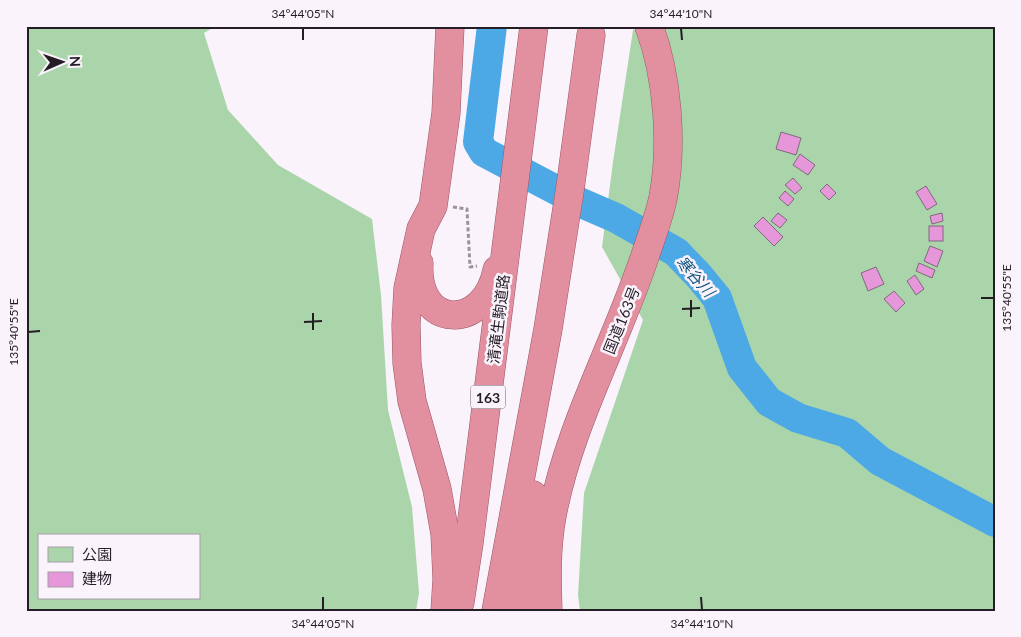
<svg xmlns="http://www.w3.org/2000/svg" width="1021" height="637" font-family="Lato,'Noto Sans JP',sans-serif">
<rect width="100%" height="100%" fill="#fbf3fc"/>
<g fill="#aad5aa" fill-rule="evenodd">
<path d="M 26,26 L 216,26 L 204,33 L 228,110 L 278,165 L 372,219 L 381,295 L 388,410 L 412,507 L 419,593 L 416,611 L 26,611 ZM 39,536 L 199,536 L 199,598 L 39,598 Z"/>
<polygon points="651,26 995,26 995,611 580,611 578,595 584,493 643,320 602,247 613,162 633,30"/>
</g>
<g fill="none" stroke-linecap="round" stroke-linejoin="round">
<polyline stroke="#4ca9e5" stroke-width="30" points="492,26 478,142 484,152 579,202 616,218 676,252 699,276 717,298 742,368 769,402 798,418 847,433 880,461 995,522"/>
</g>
<g fill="#e597d9" stroke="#7f697b">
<polygon points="781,132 801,138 796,155 776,149"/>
<polygon points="800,154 815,165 808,175 793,165"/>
<polygon points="793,178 802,188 795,194 785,185"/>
<polygon points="827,184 836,193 829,200 820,191"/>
<polygon points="926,186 937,204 927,210 916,192"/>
<polygon points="785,191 794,199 788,206 779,198"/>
<polygon points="778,213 787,220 780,228 771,221"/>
<polygon points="942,213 943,221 932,224 930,216"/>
<polygon points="763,217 783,237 774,246 754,226"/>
<rect x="929" y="226" width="14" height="15"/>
<polygon points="930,246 943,251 937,267 924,261"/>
<polygon points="919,263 935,270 932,278 916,271"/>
<polygon points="876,267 884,284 868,291 861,273"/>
<polygon points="915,275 924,289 916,295 907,281"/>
<polygon points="894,291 905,303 896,312 884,299"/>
</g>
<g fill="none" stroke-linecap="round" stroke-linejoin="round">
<defs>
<g id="trunk">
<path d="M 419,263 C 415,330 485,332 497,270"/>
<polyline points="460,602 469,543 534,26"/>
<polyline points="445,611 447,579 445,534 437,489 412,401 407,363 406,325 408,288 421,229 433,206 446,113 450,26"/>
<polyline points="496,611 548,329 570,189 591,35"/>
<polyline points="521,611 533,495"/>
<path d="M 548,611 C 547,579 546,548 552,516 C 569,425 617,341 646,253 C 652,235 659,217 663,198 C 673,145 668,77 649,26"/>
</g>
</defs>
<use href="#trunk" stroke="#9a5665" stroke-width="29"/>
<polyline stroke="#9b939c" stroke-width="3" stroke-dasharray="4 2.5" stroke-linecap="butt" points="453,207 467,209 470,267 477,266"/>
<use href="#trunk" stroke="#e2909f" stroke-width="28"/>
</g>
<path fill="none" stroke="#241d26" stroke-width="2" d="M 303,28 L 303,40M 681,28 L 682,40M 981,298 L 994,298M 691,300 L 691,317M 682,309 L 700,308M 313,313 L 313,330M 304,322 L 322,321M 28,332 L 40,331M 323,597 L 323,610M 701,597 L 702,610"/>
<g text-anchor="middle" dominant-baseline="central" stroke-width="5" stroke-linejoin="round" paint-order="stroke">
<rect fill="#fbf3fc" stroke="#645d66" stroke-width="1" x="470.5" y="385.5" width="35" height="23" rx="4"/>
<g font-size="14" font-weight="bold" fill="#241d26">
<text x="488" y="397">163</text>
</g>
<g font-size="15" fill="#241d26" stroke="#fbf3fc">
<text transform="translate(498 319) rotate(-83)">清滝生駒道路</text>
<text transform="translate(621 320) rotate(-68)">国道163号</text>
</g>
<g font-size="16" font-style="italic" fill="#10577f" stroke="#fbf3fc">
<text transform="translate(696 276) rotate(49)">寒谷川</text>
</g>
</g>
<rect width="1021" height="637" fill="none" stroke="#fbf3fc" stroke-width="55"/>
<rect x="38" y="534" width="162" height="65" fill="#fbf3fc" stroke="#a59da6"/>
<rect x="48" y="547" width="25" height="15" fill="#aad5aa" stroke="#a59da6"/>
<text x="82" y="560" font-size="15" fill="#241d26">公園</text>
<rect x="48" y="572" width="25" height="15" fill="#e597d9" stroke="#a59da6"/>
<text x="82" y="584" font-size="15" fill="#241d26">建物</text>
<g transform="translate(62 62) rotate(88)" stroke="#fbf3fc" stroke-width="4" paint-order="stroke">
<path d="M0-4L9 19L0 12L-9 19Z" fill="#241d26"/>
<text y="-8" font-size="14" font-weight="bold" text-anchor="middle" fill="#241d26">N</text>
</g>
<rect x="28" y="28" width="966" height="582" fill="none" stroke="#241d26" stroke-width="2"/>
<g font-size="12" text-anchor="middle" fill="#241d26">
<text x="303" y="18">34°44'05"N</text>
<text x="681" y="18">34°44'10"N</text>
<text transform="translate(1007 298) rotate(-90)" y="4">135°40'55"E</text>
<text transform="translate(14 332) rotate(-90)" y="4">135°40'55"E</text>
<text x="323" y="628">34°44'05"N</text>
<text x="702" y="628">34°44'10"N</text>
</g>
</svg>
